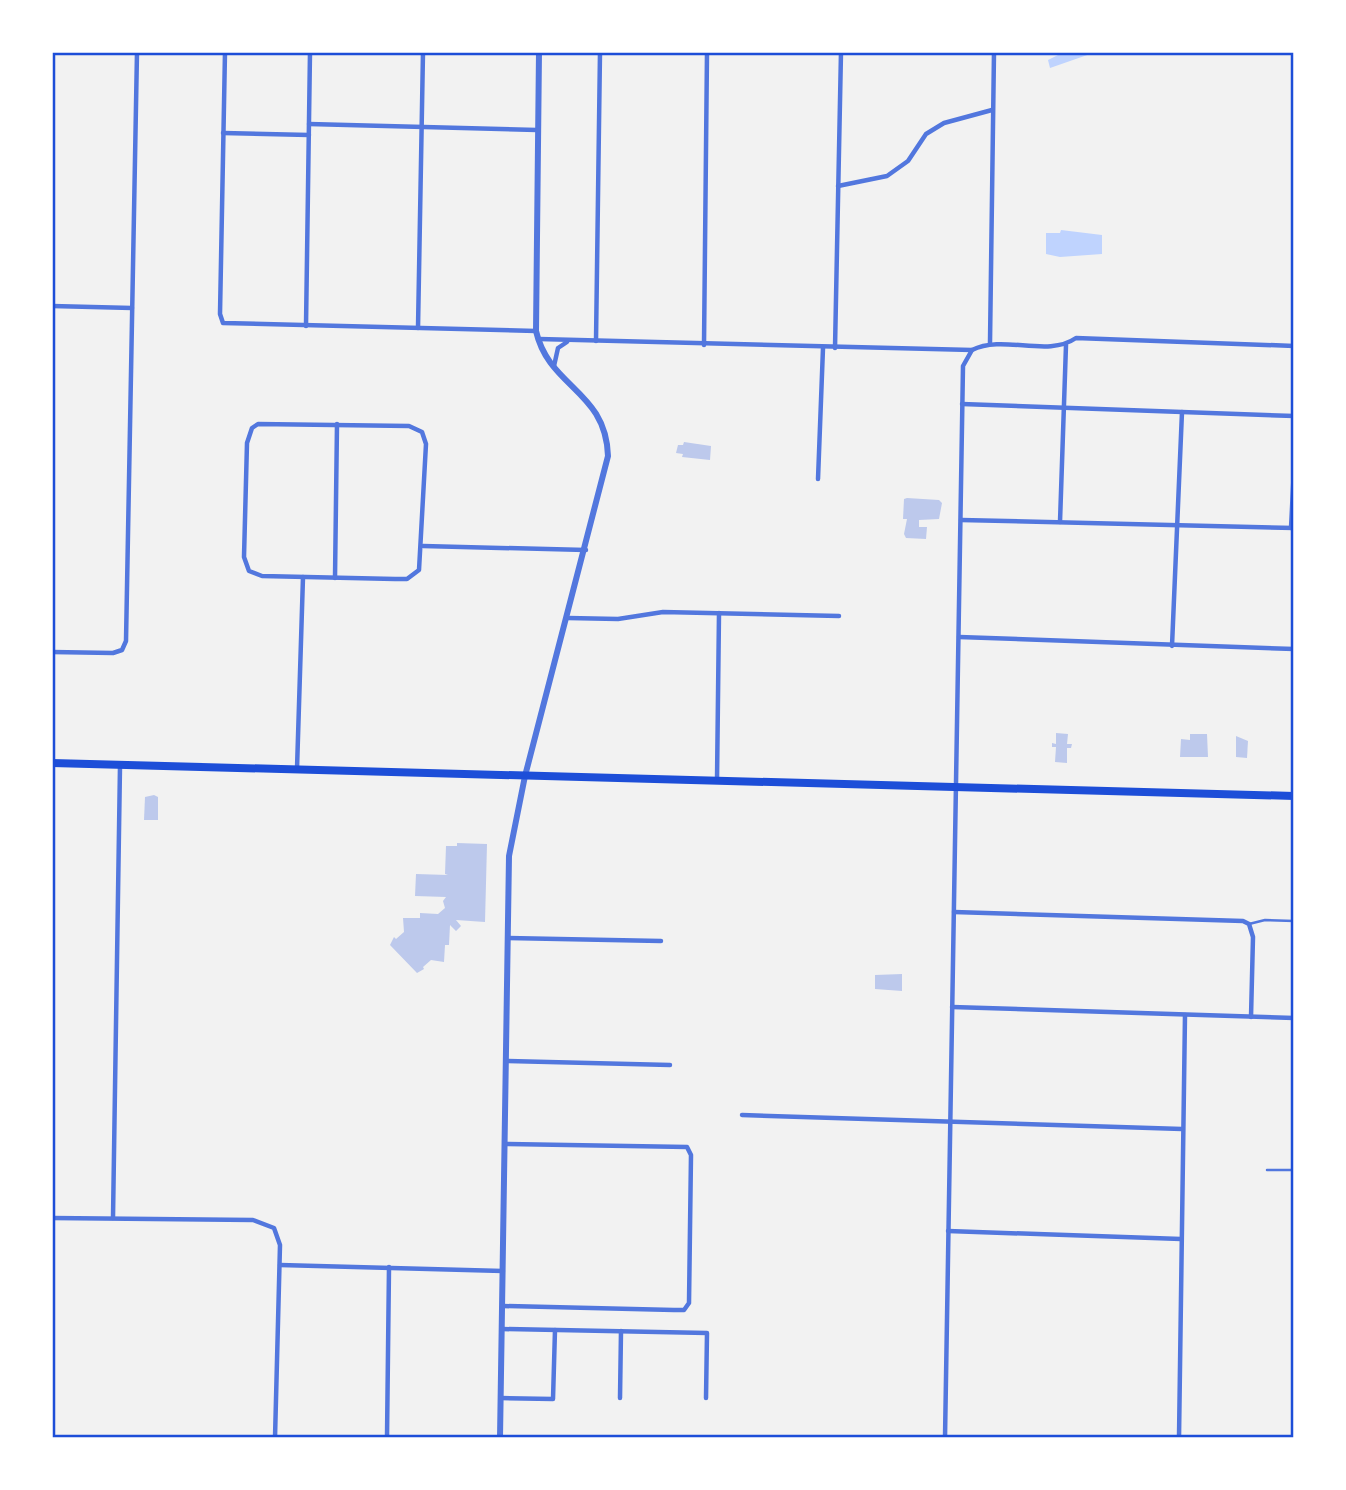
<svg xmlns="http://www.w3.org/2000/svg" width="1346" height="1490" font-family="'Space Grotesk',sans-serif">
<rect width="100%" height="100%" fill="#f2f2f2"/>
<g fill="#bfd3fe">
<polygon points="1062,53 1062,52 1093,53 1050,68 1048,60"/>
<polygon points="1061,230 1102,235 1102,254 1060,257 1046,254 1046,233 1060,233"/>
</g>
<g fill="#bdc9ec">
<polygon points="684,442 711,446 710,460 682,457 683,454 676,453 678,445 683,445"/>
<polygon points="907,498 939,500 942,503 939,519 919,520 919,527 927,527 926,539 906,538 904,534 907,519 903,519 904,499"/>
<polygon points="1056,733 1068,734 1067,744 1072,744 1071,748 1067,748 1067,763 1055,762 1056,747 1052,747 1052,743 1056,744"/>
<polygon points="1190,734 1207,734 1208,757 1180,757 1181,739 1190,740"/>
<polygon points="1236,736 1248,741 1247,758 1236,757"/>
<polygon points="154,795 158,797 158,820 144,820 145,797"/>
<polygon points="457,843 487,844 485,922 456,920 461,926 456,931 450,925 449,945 445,945 444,962 431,960 423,967 424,969 417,973 390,945 394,937 396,939 404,932 403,918 420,918 420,913 438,914 445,908 443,901 446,897 415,896 416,874 448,875 445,874 446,846 457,846"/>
<polygon points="902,974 902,991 875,989 875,975"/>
</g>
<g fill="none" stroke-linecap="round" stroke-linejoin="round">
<g stroke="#5277de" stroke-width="2.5">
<polyline points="1249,924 1265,920 1294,921"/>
<polyline points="1267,1170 1294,1170"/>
</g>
<g stroke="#5277de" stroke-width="4.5">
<polyline points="225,52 220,314 223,323 536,331"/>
<polyline points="309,124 537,130"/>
<polyline points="223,133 309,135"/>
<polyline points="838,186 887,176 908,161 926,134 944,123 992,110"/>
<polyline points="52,306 132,308"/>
<polyline points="306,326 310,52"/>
<polyline points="418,328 423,52"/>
<path d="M 539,339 L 972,350 C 1004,334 1047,358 1076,338 L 1294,346"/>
<polyline points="596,341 600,52"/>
<polyline points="990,343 994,52"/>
<polyline points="704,345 707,52"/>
<polyline points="835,348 841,52"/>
<polyline points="554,366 558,348 567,342"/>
<polyline points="962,404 1294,416"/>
<polygon points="258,424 409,426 422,432 426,444 419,570 407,579 395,579 262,576 249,571 244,557 247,443 252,428"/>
<polyline points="818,479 823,348"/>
<polyline points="961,520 1294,528"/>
<polyline points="1060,522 1066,345"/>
<polyline points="1291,528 1294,468"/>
<polyline points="423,546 586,550"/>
<polyline points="335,578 337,424"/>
<polyline points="568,618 618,619 663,612 839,616"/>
<polyline points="959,637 1294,649"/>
<polyline points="1172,646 1182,412"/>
<polyline points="52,652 113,653 122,650 126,641 137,52"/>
<polyline points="297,769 303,577"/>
<polyline points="717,781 719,613"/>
<polyline points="954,912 1243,921 1249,924 1253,937 1251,1017"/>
<polyline points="508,938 661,941"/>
<polyline points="952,1007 1294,1018"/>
<polyline points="506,1061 670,1065"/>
<polyline points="742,1115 1182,1129"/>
<polyline points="52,1218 253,1220 274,1228 280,1245 275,1438"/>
<polyline points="113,1218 120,766"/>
<polyline points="948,1231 1181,1239"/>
<polyline points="280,1265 503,1271"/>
<polyline points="503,1306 674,1310 684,1310 689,1303 691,1155 687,1147 505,1144"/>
<polyline points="502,1329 707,1333 706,1398"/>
<polyline points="501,1398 553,1399 555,1330"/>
<polyline points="620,1398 621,1331"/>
<polyline points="387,1438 389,1267"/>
<polyline points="945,1438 963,366 972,350"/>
<polyline points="1179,1438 1185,1015"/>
</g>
<path stroke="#5277de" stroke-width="6" d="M 500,1438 L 509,856 L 525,776 L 608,456 C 606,390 549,388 536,331 L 539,52"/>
<polyline stroke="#1d4ed8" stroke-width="8" points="52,763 1294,796"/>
</g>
<rect width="1346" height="1490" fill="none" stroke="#ffffff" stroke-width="108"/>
<rect x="54" y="54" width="1238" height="1382" fill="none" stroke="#1d4ed8" stroke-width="2.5"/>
</svg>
